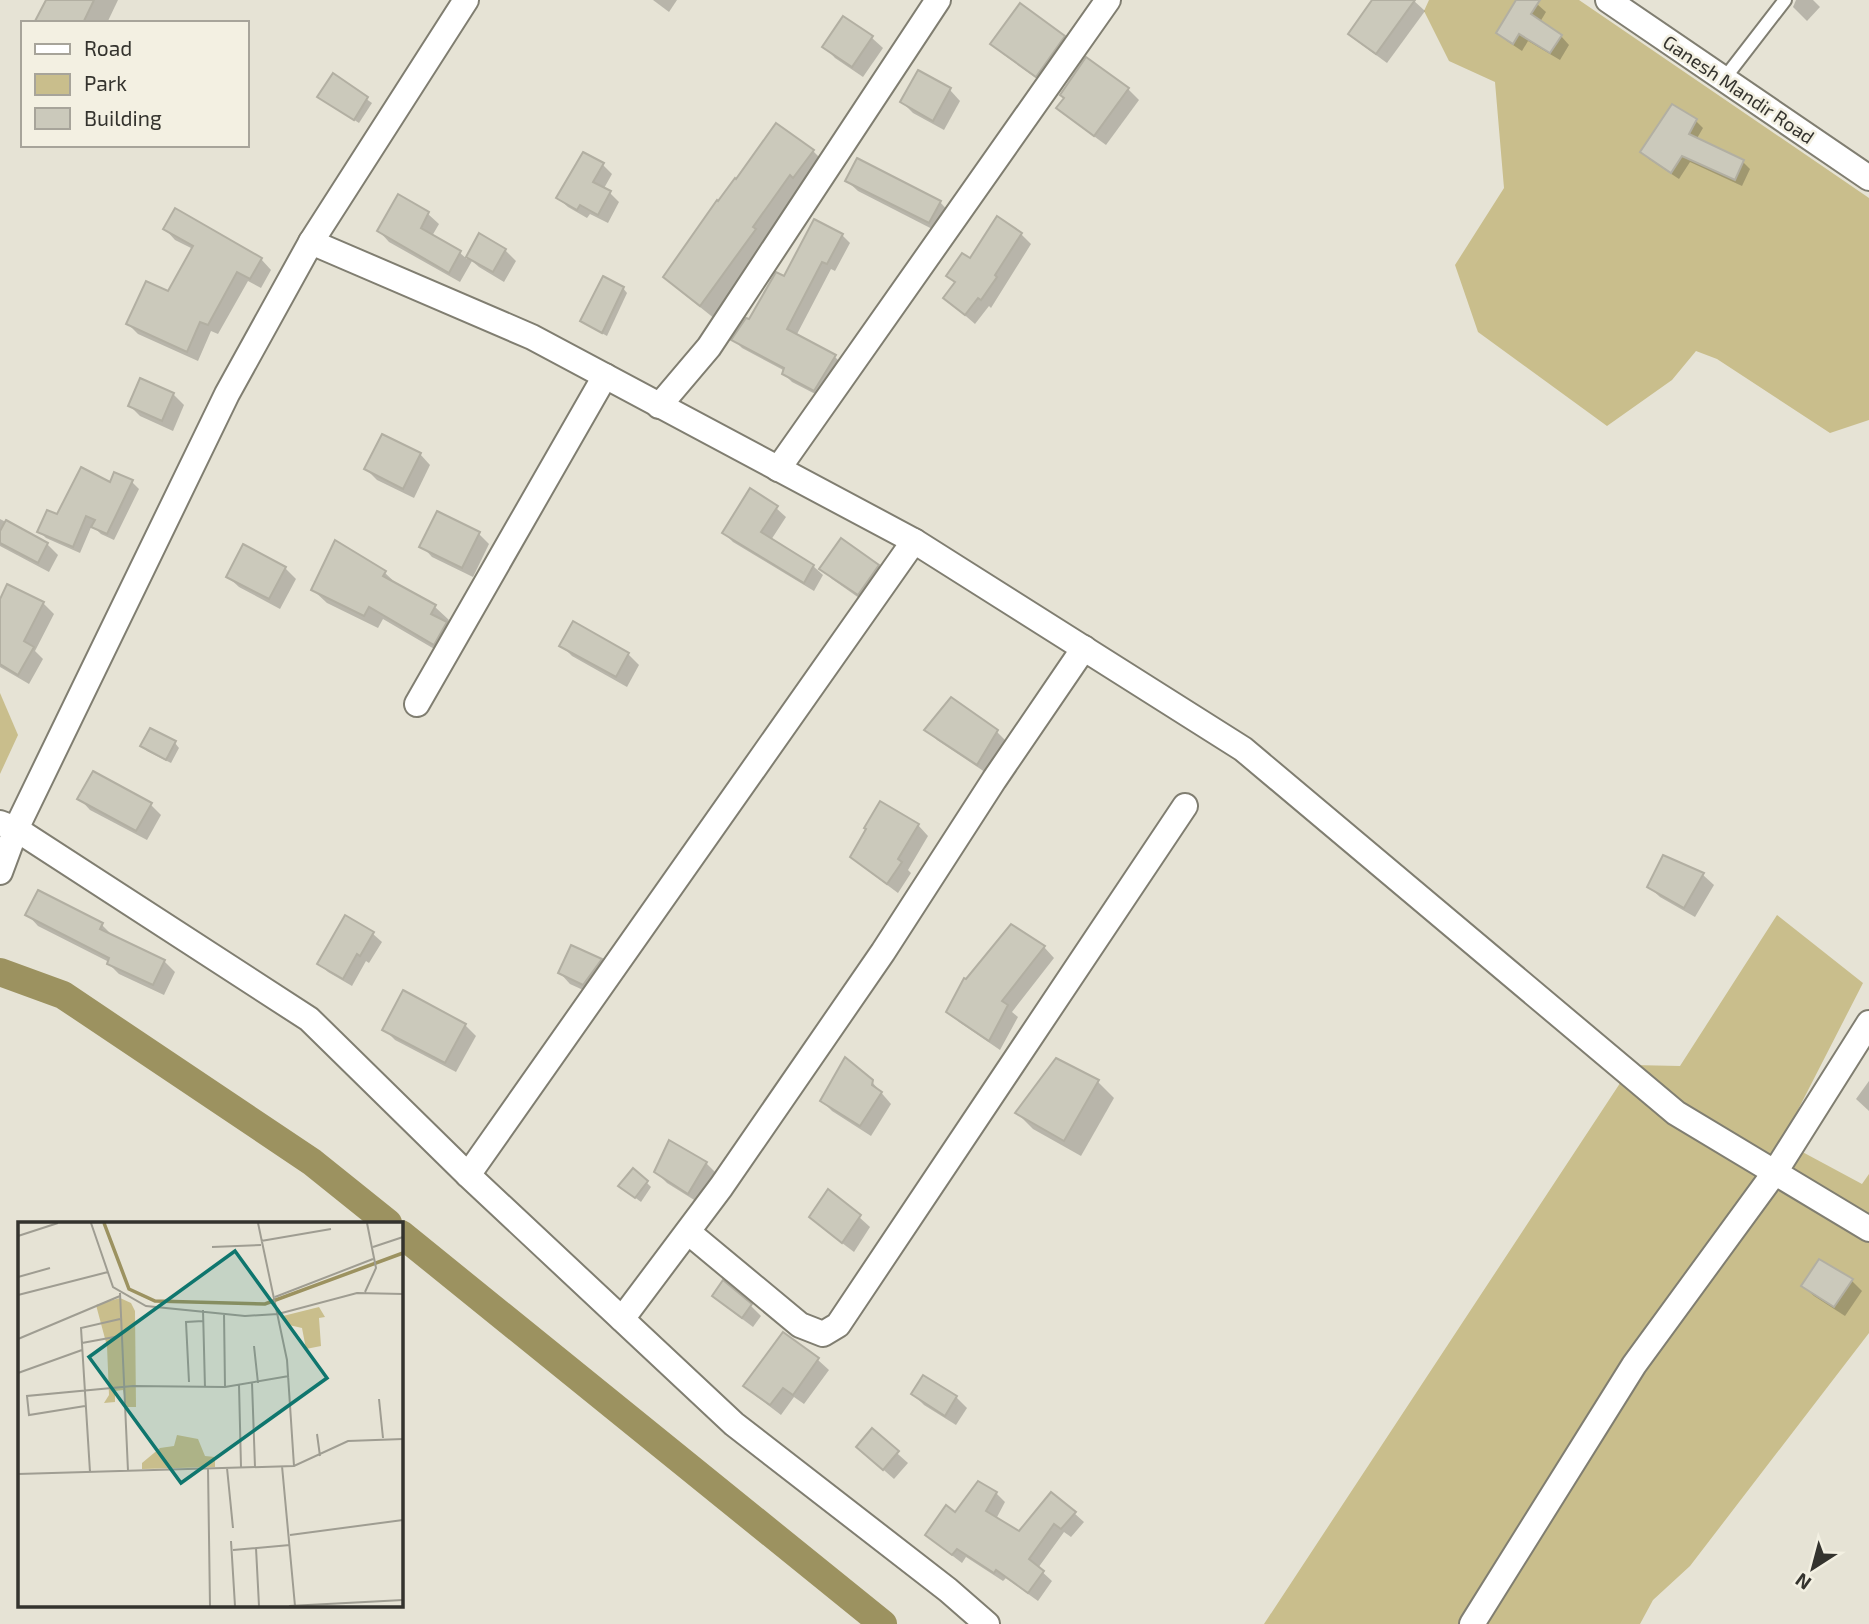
<svg xmlns="http://www.w3.org/2000/svg" width="1869" height="1624" font-family="'Exo 2',sans-serif">
<rect width="100%" height="100%" fill="#e6e3d5"/>
<g fill="#c9be8c">
<polygon points="1429,0 1579,0 1869,198 1869,420 1830,433 1717,359 1696,351 1672,380 1607,426 1478,332 1455,265 1504,188 1495,82 1449,61 1424,11"/>
<polygon points="0,693 18,735 0,774"/>
<polygon points="1777,915 1863,983 1782,1141 1862,1184 1869,1174 1869,1333 1690,1566 1653,1600 1640,1624 1264,1624 1632,1065 1680,1066"/>
</g>
<g fill="#0003">
<polygon points="48,0 118,0 107,23 36,23"/>
<polygon points="653,0 677,0 669,12"/>
<polygon points="1374,0 1413,0 1425,11 1387,63 1361,44 1350,34"/>
<polygon points="1518,0 1531,0 1537,4 1546,12 1540,22 1561,36 1569,45 1560,60 1528,41 1522,51 1507,41 1498,33"/>
<polygon points="1796,0 1813,0 1820,7 1807,21 1793,7"/>
<polygon points="844,19 872,38 883,48 863,77 835,58 825,47"/>
<polygon points="1063,37 1074,48 1047,86 1003,54 992,44"/>
<polygon points="1087,59 1128,89 1139,100 1106,145 1069,118 1058,108"/>
<polygon points="333,76 372,103 359,123 319,97"/>
<polygon points="950,90 960,101 944,130 913,113 902,102"/>
<polygon points="1672,106 1696,121 1703,128 1696,140 1743,162 1750,169 1742,186 1690,162 1679,179 1649,159 1642,152"/>
<polygon points="813,151 827,165 715,319 680,291 666,277"/>
<polygon points="603,165 612,174 603,190 610,193 619,202 608,223 590,214 587,218 568,207 558,198"/>
<polygon points="847,181 940,202 950,213 940,233 858,191"/>
<polygon points="399,196 428,214 439,224 432,236 460,253 467,259 480,236 505,250 516,261 504,282 479,267 472,261 460,282 389,242 379,231"/>
<polygon points="165,229 261,259 271,270 261,288 248,281 218,334 211,331 198,361 138,334 128,324 168,293 193,249 175,240"/>
<polygon points="1021,234 1031,244 991,308 989,306 975,324 945,298"/>
<polygon points="842,235 850,243 835,271 831,269 796,336 835,357 843,365 823,398 792,382 784,374 785,371 742,348 734,340 750,322"/>
<polygon points="623,288 627,293 607,336 587,325 582,321"/>
<polygon points="173,394 184,405 173,431 140,416 130,406"/>
<polygon points="420,454 430,465 414,498 377,480 366,469"/>
<polygon points="115,474 132,482 139,489 114,540 101,534 92,525 80,553 46,538 39,531 57,516 111,485"/>
<polygon points="776,508 786,517 771,540 813,566 823,575 814,591 733,542 724,533"/>
<polygon points="0,519 47,544 58,555 49,572 0,546"/>
<polygon points="479,534 489,544 473,577 432,557 422,546"/>
<polygon points="878,566 889,577 869,605 832,579 822,569"/>
<polygon points="285,568 296,579 280,609 239,587 228,577"/>
<polygon points="385,573 400,587 435,607 449,620 447,624 460,637 448,657 383,619 378,628 327,603 313,590"/>
<polygon points="0,603 43,603 54,614 35,651 43,659 29,684 0,667"/>
<polygon points="561,645 628,654 639,665 627,687 572,656"/>
<polygon points="927,729 996,731 1007,742 988,774 937,740"/>
<polygon points="175,743 179,748 171,763 147,751 142,746"/>
<polygon points="80,799 150,804 161,815 147,840 90,810"/>
<polygon points="918,825 928,836 908,870 911,873 898,893 863,867 853,857"/>
<polygon points="1664,858 1703,875 1714,885 1695,917 1660,897 1649,887"/>
<polygon points="28,915 102,925 112,935 164,961 175,972 164,995 119,974 109,964 109,962 38,926"/>
<polygon points="345,918 373,934 382,942 369,963 366,961 352,986 328,972 319,964"/>
<polygon points="1044,947 1054,958 1012,1012 1018,1017 1000,1050 959,1022 948,1011"/>
<polygon points="601,960 611,971 594,995 570,984 560,973"/>
<polygon points="465,1025 476,1036 456,1072 395,1040 384,1029"/>
<polygon points="1869,1081 1869,1111 1856,1099"/>
<polygon points="872,1082 891,1104 871,1136 832,1111 822,1101"/>
<polygon points="1098,1082 1114,1098 1081,1156 1033,1129 1017,1113"/>
<polygon points="670,1143 706,1163 717,1174 699,1203 667,1183 656,1172"/>
<polygon points="634,1170 651,1187 641,1202 625,1190"/>
<polygon points="811,1216 859,1217 870,1227 854,1252 821,1227"/>
<polygon points="1852,1281 1862,1291 1845,1316 1814,1296 1803,1286"/>
<polygon points="714,1296 751,1306 761,1316 753,1327 725,1306"/>
<polygon points="783,1334 818,1360 829,1370 804,1404 794,1397 781,1415 756,1396 746,1386"/>
<polygon points="913,1394 956,1397 967,1408 956,1425 924,1405"/>
<polygon points="872,1431 908,1463 894,1479 869,1457"/>
<polygon points="996,1493 1005,1502 996,1519 1019,1533 1074,1513 1084,1522 1071,1537 1064,1532 1038,1568 1052,1581 1038,1601 1006,1578 1003,1581 966,1557 962,1563 937,1544 956,1514"/>
</g>
<g fill="none" stroke-linecap="round" stroke-linejoin="round">
<g stroke="#9c9260" stroke-width="28">
<polyline points="0,972 63,995 312,1162 388,1223"/>
<polyline points="401,1234 883,1624"/>
</g>
</g>
<g fill="#cbc9bb" stroke="#b2afa2" stroke-width="2">
<polygon points="46,0 94,0 83,23 34,23"/>
<polygon points="1372,0 1415,0 1376,54 1348,34"/>
<polygon points="1516,0 1540,0 1531,14 1562,35 1550,53 1519,34 1513,44 1496,33"/>
<polygon points="1020,3 1065,36 1036,77 990,44"/>
<polygon points="843,16 873,36 852,67 822,47"/>
<polygon points="1086,57 1129,88 1094,136 1056,108 1064,98 1060,95"/>
<polygon points="918,70 951,88 933,121 900,102"/>
<polygon points="333,73 368,97 354,120 317,97"/>
<polygon points="1672,104 1697,119 1689,134 1744,160 1735,180 1682,156 1671,173 1640,152"/>
<polygon points="776,123 814,150 793,178 790,175 753,227 756,229 700,306 663,277 717,200 718,201 735,178 736,179"/>
<polygon points="583,152 604,163 593,182 611,191 598,215 580,205 577,210 556,198"/>
<polygon points="857,158 941,201 929,223 845,181"/>
<polygon points="398,194 429,212 421,228 461,251 449,273 377,231"/>
<polygon points="175,208 262,258 250,279 237,272 208,325 200,322 187,352 126,324 146,281 168,291 193,246 163,229"/>
<polygon points="997,216 1022,233 995,275 997,277 981,300 978,298 965,315 943,298 955,282 946,276 962,253 970,258"/>
<polygon points="814,219 843,234 827,264 822,262 787,329 836,355 814,391 782,374 784,368 731,340 746,318 749,319 776,272 784,276"/>
<polygon points="479,233 506,249 493,272 466,257"/>
<polygon points="603,276 624,287 602,333 580,321"/>
<polygon points="140,378 174,393 162,421 128,406"/>
<polygon points="382,434 421,453 403,489 364,469"/>
<polygon points="81,467 110,482 114,472 133,480 107,534 91,527 95,520 86,516 73,547 37,532 47,510 57,514"/>
<polygon points="750,488 778,506 761,532 814,565 804,583 722,533"/>
<polygon points="437,511 480,532 462,568 419,547"/>
<polygon points="6,520 48,543 38,563 0,543 0,531"/>
<polygon points="841,538 879,565 858,595 819,569"/>
<polygon points="335,540 386,571 383,576 436,605 431,614 447,622 434,645 369,607 364,616 311,590"/>
<polygon points="243,544 286,567 269,599 226,577"/>
<polygon points="7,584 44,602 24,641 34,647 18,675 0,664 0,599"/>
<polygon points="573,621 629,653 616,677 559,646"/>
<polygon points="951,697 998,730 977,765 924,730"/>
<polygon points="150,728 176,741 166,760 140,746"/>
<polygon points="93,771 152,803 136,831 77,799"/>
<polygon points="880,801 919,824 898,859 902,862 887,884 850,857 866,829 864,828"/>
<polygon points="1663,855 1704,873 1684,908 1647,887"/>
<polygon points="38,890 103,923 100,929 165,960 153,985 107,964 109,958 25,915"/>
<polygon points="345,915 374,932 360,956 357,954 343,979 317,964"/>
<polygon points="1011,924 1045,946 1002,1001 1008,1005 989,1041 946,1012 964,978 966,979"/>
<polygon points="571,945 602,959 583,985 558,973"/>
<polygon points="403,990 466,1024 445,1063 382,1030"/>
<polygon points="845,1057 873,1080 872,1085 882,1092 860,1126 820,1101"/>
<polygon points="1056,1058 1099,1080 1064,1141 1015,1113"/>
<polygon points="669,1140 707,1162 688,1194 654,1172"/>
<polygon points="633,1168 648,1181 635,1198 618,1186"/>
<polygon points="828,1189 861,1215 842,1243 809,1217"/>
<polygon points="1819,1259 1853,1279 1834,1307 1801,1286"/>
<polygon points="723,1280 752,1304 742,1318 712,1296"/>
<polygon points="783,1332 819,1358 793,1395 783,1388 770,1405 743,1386"/>
<polygon points="923,1375 957,1396 945,1416 911,1394"/>
<polygon points="872,1428 899,1451 883,1470 856,1447"/>
<polygon points="978,1481 997,1492 986,1511 1019,1531 1051,1492 1076,1512 1061,1529 1054,1524 1029,1559 1044,1571 1028,1593 996,1570 994,1573 957,1549 952,1555 925,1535 946,1505 955,1512"/>
</g>
<g fill="none" stroke-linecap="round" stroke-linejoin="round">
<defs>
<polyline id="lane" points="1724,79 1785,0"/>
<g id="street">
<polyline points="1608,0 1869,178"/>
<polyline points="311,242 532,337 914,541 1243,749 1676,1113 1869,1229"/>
<polyline points="659,406 709,347 938,0"/>
<polyline points="778,469 1108,0"/>
<polyline points="417,704 605,376"/>
<polyline points="0,823 16,829 309,1019 468,1175 734,1424 948,1590 987,1624"/>
<polyline points="0,872 16,829 227,394 311,242 466,0"/>
<polyline points="468,1175 914,541"/>
<polyline points="688,1232 800,1325 823,1334 838,1325 1185,806"/>
<polyline points="622,1319 721,1187 883,952 994,780 1084,648"/>
<polyline points="1472,1624 1634,1365 1775,1172 1869,1023"/>
</g>
</defs>
<use href="#lane" stroke="#807e71" stroke-width="16"/>
<use href="#street" stroke="#807e71" stroke-width="28"/>
<use href="#lane" stroke="#fff" stroke-width="12"/>
<use href="#street" stroke="#fff" stroke-width="24"/>
</g>
<g text-anchor="middle" dominant-baseline="central" stroke-width="5" stroke-linejoin="round" paint-order="stroke">
<g font-size="19" fill="#34332e" stroke="#f3f0e2">
<text transform="translate(1739 89) rotate(34)">Ganesh Mandir Road</text>
</g>
</g>
<g transform="translate(18 1222)">
<rect width="385" height="385" fill="#e6e3d5"/>
<path d="M 102,76 L 113,81 L 117,89 L 118,185 L 108,185 L 105,168 L 97,169 L 97,180 L 86,181 L 91,173 L 89,124 L 78,83 ZM 301,85 L 307,95 L 301,96 L 303,124 L 288,127 L 284,106 L 271,103 L 265,94 ZM 159,213 L 180,217 L 187,234 L 197,235 L 197,245 L 124,247 L 124,241 L 142,226 L 156,224 Z" fill="#c9be8c"/>
<path fill="none" stroke="#9c9260" stroke-width="3.5" d="M 86,1 L 111,67 L 137,79 L 247,82 L 385,31"/>
<path fill="none" stroke="#9f9d92" stroke-width="2" d="M 73,1 L 95,65 L 128,84 L 227,94 L 260,92 L 339,71 L 385,72M 240,1 L 269,138 L 276,244M 0,14 L 40,1M 243,19 L 313,7M 194,25 L 243,23M 355,25 L 385,15M 0,55 L 32,46M 347,70 L 358,46 L 349,1M 102,71 L 110,249M 0,73 L 90,50M 257,75 L 355,37M 185,88 L 187,166M 206,91 L 207,165M 0,117 L 102,74M 64,121 L 102,114M 236,124 L 240,161M 0,151 L 64,128M 171,160 L 168,100 L 185,99M 234,161 L 237,245M 221,163 L 223,245M 361,177 L 365,216M 67,184 L 11,193 L 9,174 L 115,164 L 207,165 L 271,154M 299,212 L 302,234M 264,244 L 277,384M 190,246 L 192,384M 209,246 L 215,306M 72,250 L 63,106 L 102,97M 0,252 L 276,244 L 330,219 L 385,217M 272,313 L 385,298M 213,319 L 217,384M 238,326 L 241,384M 215,328 L 272,323M 271,384 L 385,378"/>
<path fill="#0f766e" fill-opacity="0.15" stroke="#0f766e" stroke-width="3.5" d="M 217,29 L 309,156 L 163,261 L 71,135 Z"/>
<rect width="385" height="385" fill="none" stroke="#34332e" stroke-width="3.5"/>
</g>
<rect x="21" y="21" width="228" height="126" fill="#f3f0e2" stroke="#a7a49a" stroke-width="2"/>
<rect x="35" y="44" width="35" height="10" fill="#ffffff" stroke="#a7a49a" stroke-width="2"/>
<text x="84" y="56" font-size="21" fill="#34332e">Road</text>
<rect x="35" y="74" width="35" height="21" fill="#c9be8c" stroke="#a7a49a" stroke-width="2"/>
<text x="84" y="91" font-size="21" fill="#34332e">Park</text>
<rect x="35" y="108" width="35" height="21" fill="#cbc9bb" stroke="#a7a49a" stroke-width="2"/>
<text x="84" y="126" font-size="21" fill="#34332e">Building</text>
<g transform="translate(1813 1568) rotate(216)" stroke="#f3f0e2" stroke-width="5" paint-order="stroke">
<path d="M0-5L12 26L0 18L-12 26Z" fill="#34332e"/>
<text y="-10" font-size="19" font-weight="bold" text-anchor="middle" fill="#34332e">N</text>
</g>
</svg>
